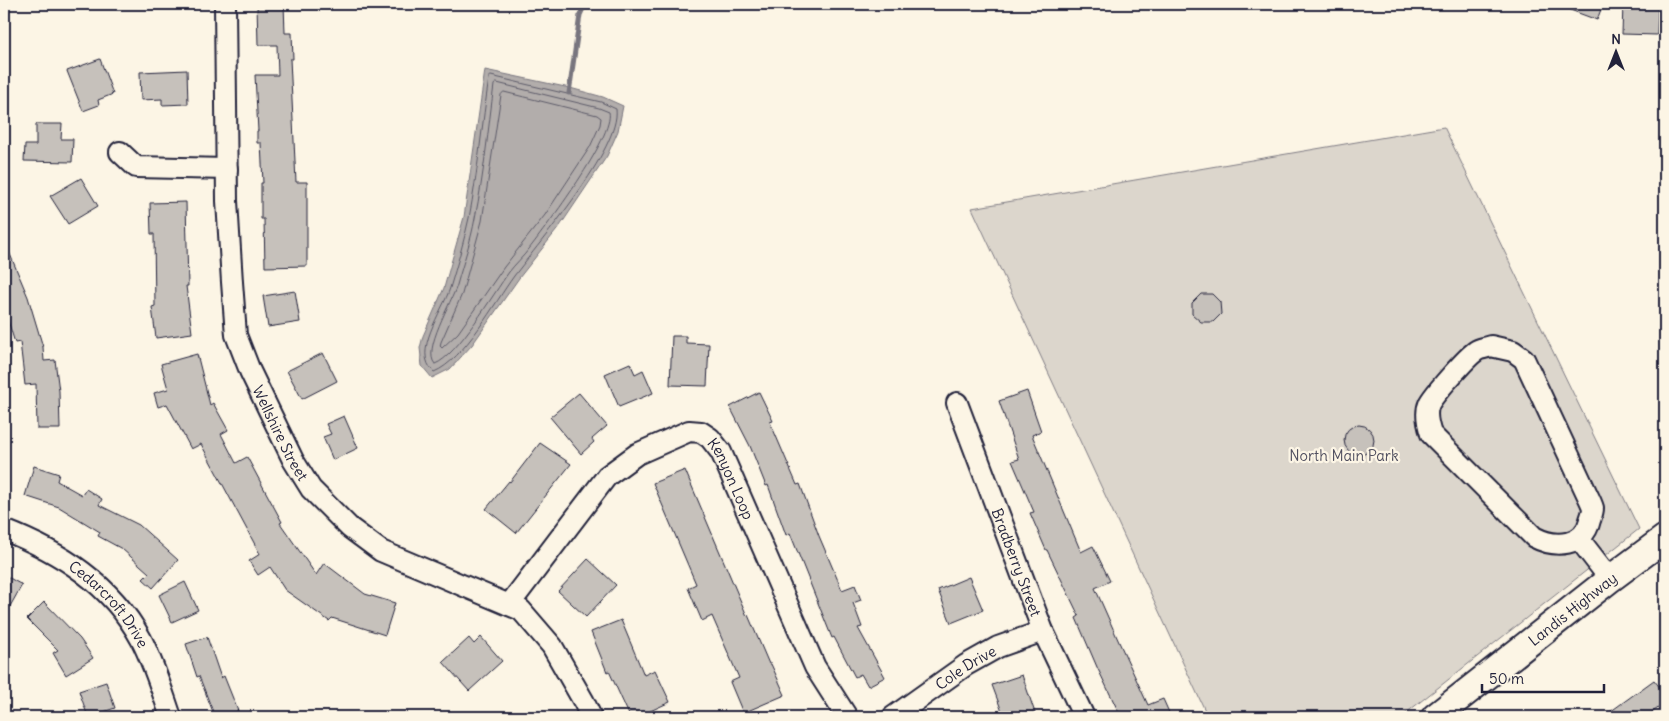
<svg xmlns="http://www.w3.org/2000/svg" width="1669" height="721" font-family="Delius,sans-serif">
<rect width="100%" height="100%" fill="#fcf5e5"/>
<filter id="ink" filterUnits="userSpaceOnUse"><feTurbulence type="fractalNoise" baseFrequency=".02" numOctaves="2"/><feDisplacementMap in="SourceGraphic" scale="10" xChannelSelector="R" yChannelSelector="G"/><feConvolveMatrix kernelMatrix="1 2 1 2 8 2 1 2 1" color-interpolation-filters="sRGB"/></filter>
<g filter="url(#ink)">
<polygon fill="#dcd6cc" stroke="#7f7c84" points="1444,127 1639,529 1401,717 1208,717 972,208"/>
<polygon fill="#b2adab" stroke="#78757e" points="485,70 570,88 603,97 623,106 618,131 607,156 560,226 519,278 472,345 450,369 432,378 422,366 420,348 423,336 444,288 464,217"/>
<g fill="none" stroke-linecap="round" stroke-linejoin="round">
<g stroke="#5c5a68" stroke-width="1">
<path d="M 491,76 L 601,102 L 616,109 C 621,148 539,243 514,276 C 495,302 464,360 434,372 C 411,352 443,311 450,288 C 457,265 464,241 469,218 C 478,172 482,124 489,78 Z"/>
<path d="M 497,83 L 599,108 L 609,112 C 615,136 546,227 529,249 C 523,257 515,264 509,272 C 494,293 457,356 435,364 C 422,350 452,302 457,285 C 463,263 471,241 475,218 C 484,175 488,130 494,85 Z"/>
<polygon points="504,92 597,115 601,118 600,125 590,147 545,215 504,267 458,333 442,348 440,346 441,342 462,294 482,221 501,95"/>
</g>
<polyline stroke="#78757e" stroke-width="5" points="569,93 580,15 585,4"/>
</g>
<g fill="#c6c1bb" stroke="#22223b">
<polygon points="257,4 284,4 285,33 292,33 293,59 290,59 296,182 307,182 307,266 265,267 264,219 261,219 261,183 263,183 261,143 257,143 257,131 258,131 255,75 278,75 277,45 258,45"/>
<polygon points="1558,4 1603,4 1597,20 1557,5"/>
<polygon points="1623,4 1658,6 1657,35 1622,34"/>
<polygon points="100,59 113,94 98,100 99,105 83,111 67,71"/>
<polygon points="187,70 188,104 162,105 162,99 141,100 140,72"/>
<polygon points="36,124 62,124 61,139 73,139 72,162 24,161 25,145 36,145"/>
<polygon points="81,178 98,206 68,224 50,196"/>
<polygon points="186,202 188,286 186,286 192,333 156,338 152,307 155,306 154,234 151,234 150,203"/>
<polygon points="4,240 28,297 43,347 44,361 55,360 59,391 60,429 37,429 36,384 25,385 20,342 15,343 5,311 4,311"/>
<polygon points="295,291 300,322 268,327 263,296"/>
<polygon points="1201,294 1212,294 1220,302 1221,314 1213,322 1201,322 1192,314 1192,303"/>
<polygon points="672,336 686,336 686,343 709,344 707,386 670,385"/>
<polygon points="323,353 337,381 302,399 287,371"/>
<polygon points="197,354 210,405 213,403 228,430 221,434 236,463 247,457 282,522 280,523 316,575 324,563 365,594 395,603 385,635 332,618 329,621 285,590 270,567 258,575 249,561 260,554 201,444 191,449 167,404 158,407 154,393 168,389 161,364"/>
<polygon points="630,363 635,374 643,370 653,393 619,407 605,374"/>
<polygon points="1027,391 1041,431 1032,435 1081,552 1093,546 1110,581 1095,588 1119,642 1148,705 1163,699 1171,717 1121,717 1097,667 1076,618 1079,616 1047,550 1046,550 1030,513 1034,512 1012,461 1019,459 999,401"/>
<polygon points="759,392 773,421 770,422 797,485 800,484 819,536 842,590 855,585 861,600 853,603 862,627 858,628 885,677 868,686 861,674 855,677 834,637 832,638 790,533 786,535 768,485 766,486 750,446 730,407"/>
<polygon points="579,393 607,426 592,439 594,442 581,454 550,417"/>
<polygon points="344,416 358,448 333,460 323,437 331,434 326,424"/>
<circle cx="1359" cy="440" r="15"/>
<polygon points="540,443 571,464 516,533 486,509 509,481 510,482"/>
<polygon points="34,466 59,474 57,481 82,495 86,489 102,499 99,505 139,525 178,560 153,588 143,579 149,573 122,549 98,536 100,532 59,507 25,496"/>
<polygon points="685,470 747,616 748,615 769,664 771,664 785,695 743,713 730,682 739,678 712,616 702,621 688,588 696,584 653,483"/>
<polygon points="588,559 616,585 586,617 558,591"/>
<polygon points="4,575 22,585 4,617"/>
<polygon points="969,577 983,610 951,623 938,590"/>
<polygon points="185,582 198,610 172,622 159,595"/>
<polygon points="44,602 80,639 93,658 66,675 53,653 58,650 27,619"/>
<polygon points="621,620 644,675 655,670 670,702 637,717 630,717 609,671 607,672 591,632"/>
<polygon points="207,637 221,678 224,676 238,711 222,717 215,717 199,676 197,677 186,644"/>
<polygon points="481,637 502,661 469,691 443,662 469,638 474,644"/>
<polygon points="1022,675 1035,713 1022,717 1004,717 992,685"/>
<polygon points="1654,680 1665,694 1665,703 1646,717 1603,717"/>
<polygon points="106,682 115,708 88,717 79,691"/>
</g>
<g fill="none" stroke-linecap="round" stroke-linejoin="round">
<defs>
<g id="minor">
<path id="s1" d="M 225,4 L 227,201 L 232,282 L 236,335 L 250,371 L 293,460 L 311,489 L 350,528 L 381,551 L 521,610 L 552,646 L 584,702 L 591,717"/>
<polyline points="120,152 136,167 227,169"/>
<path d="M 1491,346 L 1513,351 L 1524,359 L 1587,494 C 1589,498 1592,504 1593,508 C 1593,512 1591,517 1590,520 C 1584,547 1555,548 1534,537 L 1431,434 C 1428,425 1425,413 1429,404 C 1433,395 1468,356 1476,351 C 1480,348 1486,348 1491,346 Z"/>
<path id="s2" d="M 957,403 L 1043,631 L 1084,717"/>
<path id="s3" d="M 4,530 C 61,552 111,584 141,639 C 154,664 162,691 171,717"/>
<polyline points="1579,539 1610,579"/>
<path id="s4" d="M 509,605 L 607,476 L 637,454 L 689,431 L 701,432 L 710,438 L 721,452 L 815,667 L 847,717"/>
<path id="s5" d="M 893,717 L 966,665 L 998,647 L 1043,631"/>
</g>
<g id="major">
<path id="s6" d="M 1435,717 L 1610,579 L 1665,538"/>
</g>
</defs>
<use href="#minor" stroke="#22223b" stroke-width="24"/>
<use href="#major" stroke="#22223b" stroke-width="30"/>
<use href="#minor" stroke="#fcf5e5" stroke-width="20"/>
<use href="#major" stroke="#fcf5e5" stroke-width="26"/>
</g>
</g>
<g text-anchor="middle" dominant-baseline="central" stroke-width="4.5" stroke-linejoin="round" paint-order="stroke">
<g font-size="15" fill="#22223b" stroke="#fcf5e5">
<text stroke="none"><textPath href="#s1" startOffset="439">Wellshire Street</textPath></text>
<text stroke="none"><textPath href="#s4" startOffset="325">Kenyon Loop</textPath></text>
<text stroke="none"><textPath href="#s2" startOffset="170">Bradberry Street</textPath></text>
<text stroke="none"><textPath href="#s3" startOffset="131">Cedarcroft Drive</textPath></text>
<text stroke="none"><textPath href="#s6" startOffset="175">Landis Highway</textPath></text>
<text stroke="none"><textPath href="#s5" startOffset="88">Cole Drive</textPath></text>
</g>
<g font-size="15" fill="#504f5f" stroke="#fcf5e5">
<text x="1344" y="455">North Main Park</text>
</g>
</g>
<rect width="1669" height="721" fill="none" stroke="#fcf5e5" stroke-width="20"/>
<rect x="10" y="10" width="1649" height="701" fill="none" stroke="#22223b" stroke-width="2" filter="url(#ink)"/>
<g transform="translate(1616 52)" stroke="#fcf5e5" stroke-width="4" paint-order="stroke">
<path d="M0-4L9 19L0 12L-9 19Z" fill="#22223b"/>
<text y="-8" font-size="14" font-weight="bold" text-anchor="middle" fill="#22223b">N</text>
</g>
<path d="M1482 684v8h122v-8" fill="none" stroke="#22223b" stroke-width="2.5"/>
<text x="1489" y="684" font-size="15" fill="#22223b" stroke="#fcf5e5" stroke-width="4" paint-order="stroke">50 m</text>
</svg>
